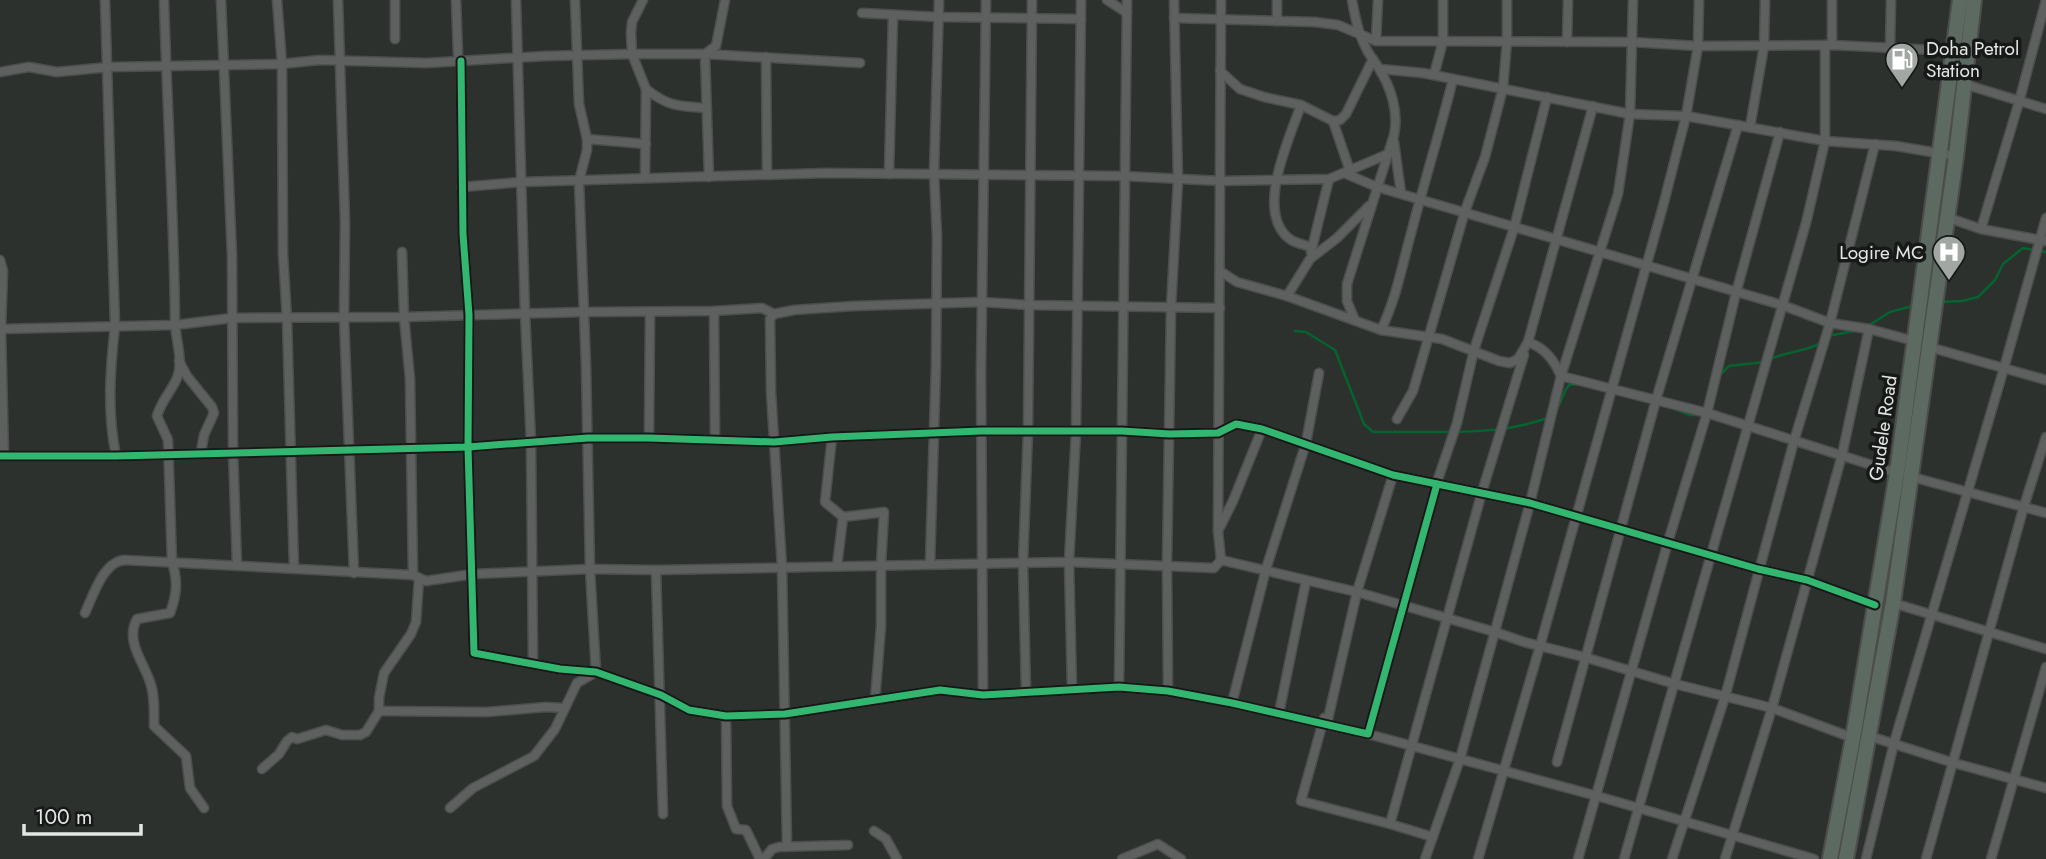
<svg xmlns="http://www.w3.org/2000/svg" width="2046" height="859" font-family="Jost,sans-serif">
<rect width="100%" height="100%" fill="#2d312e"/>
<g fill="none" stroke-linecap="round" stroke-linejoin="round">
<g stroke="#04632f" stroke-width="2.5">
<polyline points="1939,302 1962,301 1978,297 1995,280 2003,264 2023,248 2046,252"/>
<polyline points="1868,326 1890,312 1916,305"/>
<polyline points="1295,331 1306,332 1335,350 1364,424 1373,432 1450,432"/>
<polyline points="1828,336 1859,330"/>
<path d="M 1771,359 C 1784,352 1812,350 1820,343"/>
<polyline points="1720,375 1729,366 1765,362"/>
<polyline points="1670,407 1690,415 1700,415"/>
<path d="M 1556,410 C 1562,402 1563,392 1569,385 L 1579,384"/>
<path d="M 1457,432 C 1490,431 1518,429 1550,417"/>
</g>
<defs>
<g id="street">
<path d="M 105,0 L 115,326 C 110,370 107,412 116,456"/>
<path d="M 164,0 C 167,107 174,213 175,320 C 175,339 184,360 177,378 C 171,392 161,401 157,416 L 168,440 L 172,562 C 178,580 177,595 170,613 L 137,619 C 125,641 143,661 150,682 C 155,695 154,712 154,726 L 186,756 L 190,788 L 204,808"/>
<polyline points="221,0 232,256 233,451 237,565"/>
<polyline points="277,0 282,64 283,254 287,319 294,568"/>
<polyline points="338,0 345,222 344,318 354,573"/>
<polyline points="395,0 395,39"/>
<polyline points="456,0 458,54"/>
<polyline points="516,0 525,313 531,442 533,663"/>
<polyline points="643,0 632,22 631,33 632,54 646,89 645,178"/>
<polyline points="1107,0 1127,13"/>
<polyline points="1277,0 1277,21"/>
<path d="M 1352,0 C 1355,16 1358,33 1366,48 C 1369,55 1374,60 1378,67 C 1391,87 1399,112 1394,135 L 1347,284 L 1347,301 L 1354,318"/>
<polyline points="1832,0 1832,45"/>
<polyline points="862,13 939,17 1081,19"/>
<polyline points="1174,18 1315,22 1338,25 1376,41 1632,42 1698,46 1832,45 1954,51"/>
<polyline points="1376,41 1378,0"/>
<polyline points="1567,42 1568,0"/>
<polyline points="1890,48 1891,0"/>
<polyline points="766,57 767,174"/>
<polyline points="461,61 463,234 469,315 468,447 474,653 560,669 596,672 661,695 689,710 726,716 785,714 940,690 983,695 1119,687 1168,691 1232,703 1368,734 1437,484"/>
<polyline points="1380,69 1423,73 1630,114 1686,116 1825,141 1896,146 1956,156"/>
<polyline points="1220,71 1240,89 1264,97 1301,105 1333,121 1340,120 1346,114 1373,59"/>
<polyline points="0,72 29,67 57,72 109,67 282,64 319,60 427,63 545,56 632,54 705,54 860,63"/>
<polyline points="1434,75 1443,41 1443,0"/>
<polyline points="1964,84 2046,109"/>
<path d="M 646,89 C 669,107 678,106 706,108"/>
<path d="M 1301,105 C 1290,137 1253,214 1291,240 C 1296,243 1305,245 1311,247"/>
<polyline points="1333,121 1350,171"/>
<polyline points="1750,127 1764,46 1765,0"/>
<polyline points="587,139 646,144"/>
<polyline points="1394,142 1401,193"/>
<polyline points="1344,173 1377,187 1782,305 1830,323 1869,329 1914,341"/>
<polyline points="889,174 893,15"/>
<polyline points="709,177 705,54 716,46 725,0"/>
<polyline points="462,187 521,182 827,173 1124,176 1221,181 1329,179 1388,154"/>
<polyline points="1946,217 1981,229 2046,241"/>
<polyline points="1981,229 2019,102 2046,0"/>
<polyline points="402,252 404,317 410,379 413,575"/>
<polyline points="1311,252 1329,179"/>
<polyline points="0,260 3,271 1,329 4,456"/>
<polyline points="1220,271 1237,282 1287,296 1381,330 1442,339 1499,361 1510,363 1518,359 1528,342 1593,106"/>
<polyline points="1287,296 1310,259 1337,238 1369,206"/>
<polyline points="714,311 715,439"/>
<polyline points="0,329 175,325 232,318 404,317 583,312 714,311 762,308 774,314"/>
<path d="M 1381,330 C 1397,297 1403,261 1413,226 C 1426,176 1441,128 1453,79"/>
<path d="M 1528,342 C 1545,348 1554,360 1561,376 L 1707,413 L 1897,473"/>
<polyline points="1929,347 2046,380"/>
<polyline points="179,361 187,376 212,407 214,413 204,435 201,452"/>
<polyline points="1397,419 1413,391 1465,211 1485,157 1503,88 1507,41 1507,0"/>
<polyline points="832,437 825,502 843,517 837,566"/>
<polyline points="649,438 650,312"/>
<polyline points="0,456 116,456 468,447 588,438 649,438 774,442 832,437 981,431 1122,431 1169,434 1218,433 1236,424 1262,429 1393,475 1530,503 1758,569 1807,580 1875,605"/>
<polyline points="1912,477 2046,513"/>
<polyline points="1437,482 1457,423 1474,350 1514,228 1547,97"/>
<polyline points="843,517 884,512 881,565 881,626 875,700"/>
<polyline points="1218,531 1221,0"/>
<polyline points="1221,560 1218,531 1233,501 1262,429"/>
<polyline points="930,564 936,364 937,236 934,173 939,0"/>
<polyline points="656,570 663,814"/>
<polyline points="1893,603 2046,649"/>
<path d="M 85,613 C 93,596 103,562 124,560 L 413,575 L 426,581 L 473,574 L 590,569 L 656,570 L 1069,562 L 1076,432 L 1081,0"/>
<polyline points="1119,687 1127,0"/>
<polyline points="1072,689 1069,562 1214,568 1221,560 1357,592 1495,632 1524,642 1584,657 1675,684 1772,708 1853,738"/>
<polyline points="1026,691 1023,563 1028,431 1032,0"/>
<polyline points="1168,691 1167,564 1171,308 1178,180 1174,0"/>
<polyline points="983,695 981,373 986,0"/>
<polyline points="1232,703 1266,569 1306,443 1319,373"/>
<polyline points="379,711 487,712 546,707 564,708"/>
<polyline points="1279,713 1306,581"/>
<polyline points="726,716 727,806 736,829 746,830 760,859"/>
<polyline points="1324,718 1301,801 1390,824 1433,837"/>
<polyline points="1327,723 1357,592 1393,475"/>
<polyline points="1368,734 1597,796 1814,859"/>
<polyline points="1869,736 1954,763 2046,788"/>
<polyline points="1557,762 1656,400 1738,125"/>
<polyline points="262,769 279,754 287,741 292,737 297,739 326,730 342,735 360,735 366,732 379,711 379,698 384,673 411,634 416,622 419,579"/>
<polyline points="450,808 473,788 534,756 555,729 577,683 596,672 590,569 586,366 579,181 587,150 587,139 579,104 575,0"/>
<polyline points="1390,824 1482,492 1524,355"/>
<polyline points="874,831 886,839 897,859"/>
<polyline points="787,846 782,567 771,392 770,319 774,314 794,310 853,306 982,302 1029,305 1220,308"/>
<polyline points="764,859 772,849 779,847 848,845"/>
<polyline points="1122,859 1158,844 1181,859"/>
<polyline points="1425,859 1460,759 1530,503 1561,376 1618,194 1630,114 1633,0"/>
<polyline points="1478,859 1540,646 1663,206 1686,116 1698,46 1699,0"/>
<polyline points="1578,859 1668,542 1707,413 1736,293 1780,132"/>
<polyline points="1624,859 1806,223 1825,141 1825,45"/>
<polyline points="1672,859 1725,697 1794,441 1830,323 1875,144"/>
<polyline points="1725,859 1772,708 1842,455 1869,329"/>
<polyline points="1866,859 1894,743 2004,368 2046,218"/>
<polyline points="1926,859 2024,506 2046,437"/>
<polyline points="1991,859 2046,667"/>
</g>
<g id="highway">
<polyline points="1830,859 1853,738 1897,473 1960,0"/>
<polyline points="1846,859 1893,603 1956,156 1974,0"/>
</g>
</defs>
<use href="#street" stroke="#4b4e4c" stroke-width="11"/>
<use href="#highway" stroke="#4b4e4c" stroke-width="18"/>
<use href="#street" stroke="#5d605e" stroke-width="8"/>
<use href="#highway" stroke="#5d6a61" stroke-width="14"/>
<defs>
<g id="cycleway">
<polyline points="461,61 463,234 469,315 468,447 474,653 560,669 596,672 661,695 689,710 726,716 785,714 940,690 983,695 1119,687 1168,691 1232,703 1368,734 1437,484"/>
<polyline points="0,456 116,456 468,447 588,438 649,438 774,442 832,437 981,431 1122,431 1169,434 1218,433 1236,424 1262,429 1393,475 1530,503 1758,569 1807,580 1875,605"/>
</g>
</defs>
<use href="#cycleway" stroke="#161917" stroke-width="11"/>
<use href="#cycleway" stroke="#33b770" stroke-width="7"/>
</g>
<defs>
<symbol id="fuel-pin" viewBox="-11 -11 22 30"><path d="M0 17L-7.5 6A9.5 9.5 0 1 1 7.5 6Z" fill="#a3a7a4" stroke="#161917"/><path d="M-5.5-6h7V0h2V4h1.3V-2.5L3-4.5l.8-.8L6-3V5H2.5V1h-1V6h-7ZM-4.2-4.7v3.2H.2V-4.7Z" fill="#fff"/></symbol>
<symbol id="hospital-pin" viewBox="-11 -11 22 30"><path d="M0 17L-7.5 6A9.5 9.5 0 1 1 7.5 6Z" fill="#a3a7a4" stroke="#161917"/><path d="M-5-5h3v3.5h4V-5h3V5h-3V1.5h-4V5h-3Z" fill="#fff"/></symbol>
</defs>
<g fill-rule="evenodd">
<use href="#fuel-pin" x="1883" y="40" width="38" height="52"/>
<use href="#hospital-pin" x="1930" y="233" width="38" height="52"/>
</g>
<g text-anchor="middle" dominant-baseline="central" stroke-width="7" stroke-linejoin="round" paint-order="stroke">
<g font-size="19" fill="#e3e6e3" stroke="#161917" text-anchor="start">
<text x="1926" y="48">Doha Petrol<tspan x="1926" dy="22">Station</tspan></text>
<text x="1924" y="252" text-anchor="end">Logire MC</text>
</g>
<g font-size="19" fill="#e3e6e3" stroke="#161917">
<text transform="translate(1883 428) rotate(-82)">Gudele Road</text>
</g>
</g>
<path d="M24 824v10h117v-10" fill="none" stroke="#e3e6e3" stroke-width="3.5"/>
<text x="35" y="824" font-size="21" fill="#e3e6e3" stroke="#161917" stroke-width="5" paint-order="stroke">100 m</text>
</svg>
